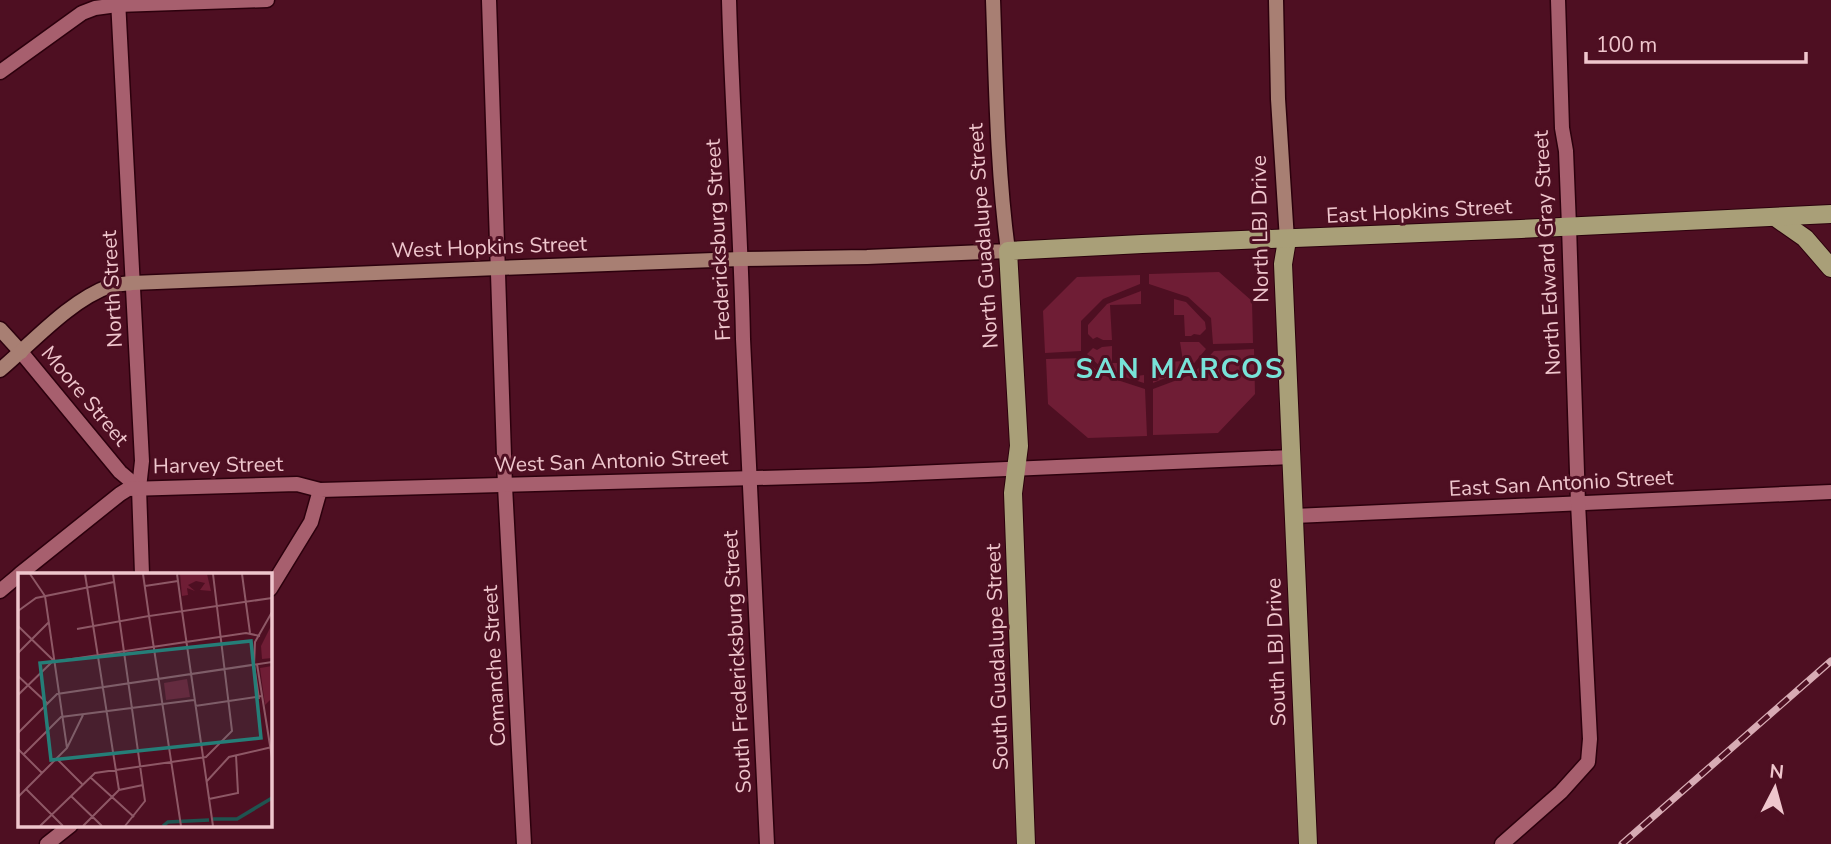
<svg xmlns="http://www.w3.org/2000/svg" width="1831" height="844" font-family="'Nunito Sans',sans-serif">
<rect width="100%" height="100%" fill="#4e0f22"/>
<g fill="#6f1d35">
<polygon points="1219,272 1252,301 1253,343 1213,344 1211,318 1188,297 1149,284 1149,274"/>
<polygon points="1140,275 1140,284 1103,299 1081,321 1081,351 1045,353 1043,311 1077,277"/>
<polygon points="1141,291 1141,304 1110,305 1112,340 1103,340 1097,337 1093,339 1088,334 1088,325 1107,304"/>
<polygon points="1174,299 1186,302 1205,322 1206,329 1200,335 1194,334 1191,336 1185,336 1184,315 1174,315"/>
<polygon points="1180,342 1199,342 1206,349 1190,368 1153,383 1153,375 1162,373 1161,365 1168,364 1168,362 1183,361"/>
<polygon points="1112,346 1112,363 1126,363 1127,367 1136,367 1137,376 1144,375 1144,383 1105,371 1087,354 1093,348 1097,350 1102,347"/>
<polygon points="1254,349 1255,394 1218,433 1153,435 1153,389 1193,374 1214,351"/>
<polygon points="1083,358 1102,375 1145,389 1147,436 1088,438 1048,404 1046,359"/>
</g>
<g fill="none" stroke-linecap="round" stroke-linejoin="round">
<defs>
<g id="minor">
<polyline points="118,0 142,461 139,488 142,574"/>
<polyline points="489,0 505,486 524,844"/>
<path d="M 729,0 C 732,113 741,226 743,339 L 767,844"/>
<polyline points="0,72 82,13 95,8 117,5 267,0"/>
<polyline points="21,352 120,472 139,488"/>
<polyline points="1294,516 1831,492"/>
<polyline points="20,574 120,494 128,489 297,484 320,490"/>
<polyline points="0,591 19,575"/>
<polyline points="1502,844 1561,792 1588,762 1590,739 1578,503 1569,226 1566,151 1562,128 1558,0"/>
</g>
<g id="tertiary">
<polyline points="270,589 311,522 320,490 868,475 1291,457"/>
<polyline points="47,844 71,825"/>
</g>
<g id="secondary">
<polyline points="1276,0 1278,99 1287,240"/>
<polyline points="0,329 21,352"/>
<path d="M 0,370 C 32,343 70,300 110,286 C 117,284 125,284 132,283 L 498,268 L 741,259 L 867,257 L 1008,251 C 997,168 996,84 993,0"/>
</g>
<g id="primary">
<polyline points="1775,217 1805,238 1831,268"/>
<polyline points="1287,240 1283,264 1308,844"/>
<polyline points="1026,844 1013,493 1019,446 1008,251 1142,244 1521,229 1831,214"/>
</g>
</defs>
<use href="#minor" stroke="#2c000d" stroke-width="17"/>
<use href="#tertiary" stroke="#2c000d" stroke-width="17"/>
<use href="#secondary" stroke="#2c000d" stroke-width="17"/>
<use href="#primary" stroke="#2c000d" stroke-width="20"/>
<use href="#minor" stroke="#a75f6e" stroke-width="14"/>
<use href="#tertiary" stroke="#a75f6e" stroke-width="14"/>
<use href="#secondary" stroke="#a87f73" stroke-width="14"/>
<use href="#primary" stroke="#a99f78" stroke-width="18"/>
<defs>
<polyline id="rail" points="1622,844 1831,661"/>
</defs>
<use href="#rail" stroke="#d7abb4" stroke-width="7"/>
<use href="#rail" stroke="#4e0f22" stroke-width="4.5" stroke-dasharray="13" stroke-linecap="butt"/>
</g>
<g text-anchor="middle" dominant-baseline="central" stroke-width="6" stroke-linejoin="round" paint-order="stroke">
<g font-size="21" fill="#efc6cd" stroke="#4e0f22">
<text transform="translate(1419 211) rotate(-3)">East Hopkins Street</text>
<text transform="translate(1260 229) rotate(-91)">North LBJ Drive</text>
<text transform="translate(983 236) rotate(-94)">North Guadalupe Street</text>
<text transform="translate(718 240) rotate(-93)">Fredericksburg Street</text>
<text transform="translate(489 247) rotate(-2)">West Hopkins Street</text>
<text transform="translate(1547 253) rotate(-93)">North Edward Gray Street</text>
<text transform="translate(112 289) rotate(-93)">North Street</text>
<text transform="translate(85 396) rotate(50)">Moore Street</text>
<text transform="translate(611 461) rotate(-2)">West San Antonio Street</text>
<text transform="translate(218 465) rotate(-1)">Harvey Street</text>
<text transform="translate(1561 483) rotate(-3)">East San Antonio Street</text>
<text transform="translate(1276 652) rotate(-92)">South LBJ Drive</text>
<text transform="translate(997 657) rotate(-92)">South Guadalupe Street</text>
<text transform="translate(737 662) rotate(-93)">South Fredericksburg Street</text>
<text transform="translate(494 666) rotate(-93)">Comanche Street</text>
</g>
<g font-size="28" font-weight="bold" letter-spacing="2" fill="#78e2d8" stroke="#4e0f22">
<text x="1180" y="369">SAN MARCOS</text>
</g>
</g>
<g transform="translate(18 573)">
<rect width="254" height="254" fill="#4e0f22"/>
<path d="M 162,1 L 189,1 L 193,18 L 182,17 L 187,10 L 178,8 L 170,12 L 177,18 L 169,15 L 170,22 L 164,23 ZM 254,51 L 254,85 L 244,86 L 243,73 ZM 254,93 L 254,125 L 247,132 L 242,95 ZM 169,106 L 172,124 L 148,127 L 146,110 Z" fill="#6f1d35"/>
<path fill="none" stroke="#1f5450" stroke-width="3.5" d="M 195,246 L 219,246 L 254,225M 145,253 L 150,249 L 191,247"/>
<path fill="none" stroke="#8e5866" stroke-width="2" d="M 12,1 L 27,23 L 49,175M 67,1 L 101,217M 95,1 L 127,228 L 107,253M 159,1 L 164,38M 224,1 L 232,60M 127,13 L 160,8M 0,38 L 18,25 L 96,9M 164,38 L 195,253M 0,53 L 36,88M 59,56 L 131,43 L 125,1M 0,80 L 31,49M 239,91 L 254,185M 236,92 L 241,126M 236,92 L 237,69 L 254,39M 0,103 L 29,130M 0,122 L 34,89 L 228,60 L 242,63M 177,133 L 244,123M 0,160 L 39,121 L 254,89M 0,176 L 24,200M 6,181 L 43,144 L 176,127M 39,186 L 64,211M 72,204 L 116,244M 189,208 L 211,184 L 254,174M 8,216 L 45,253M 53,223 L 84,253M 0,224 L 49,175 L 65,142M 191,226 L 220,220 L 218,182M 22,253 L 77,200 L 188,184 L 214,158 L 195,1M 65,253 L 101,217 L 125,212M 163,253 L 131,43 L 254,25"/>
<path fill="#257e78" fill-opacity="0.15" stroke="#257e78" stroke-width="3.5" d="M 233,68 L 243,165 L 33,187 L 22,90 Z"/>
<rect width="254" height="254" fill="none" stroke="#efc6cd" stroke-width="3.5"/>
</g>
<g transform="translate(1775 788) rotate(6)" stroke="#4e0f22" stroke-width="5" paint-order="stroke">
<path d="M0-5L12 26L0 18L-12 26Z" fill="#efc6cd"/>
<text y="-10" font-size="19" font-weight="bold" text-anchor="middle" fill="#efc6cd">N</text>
</g>
<path d="M1586 52v10h220v-10" fill="none" stroke="#efc6cd" stroke-width="3.5"/>
<text x="1596" y="52" font-size="21" fill="#efc6cd" stroke="#4e0f22" stroke-width="5" paint-order="stroke">100 m</text>
</svg>
